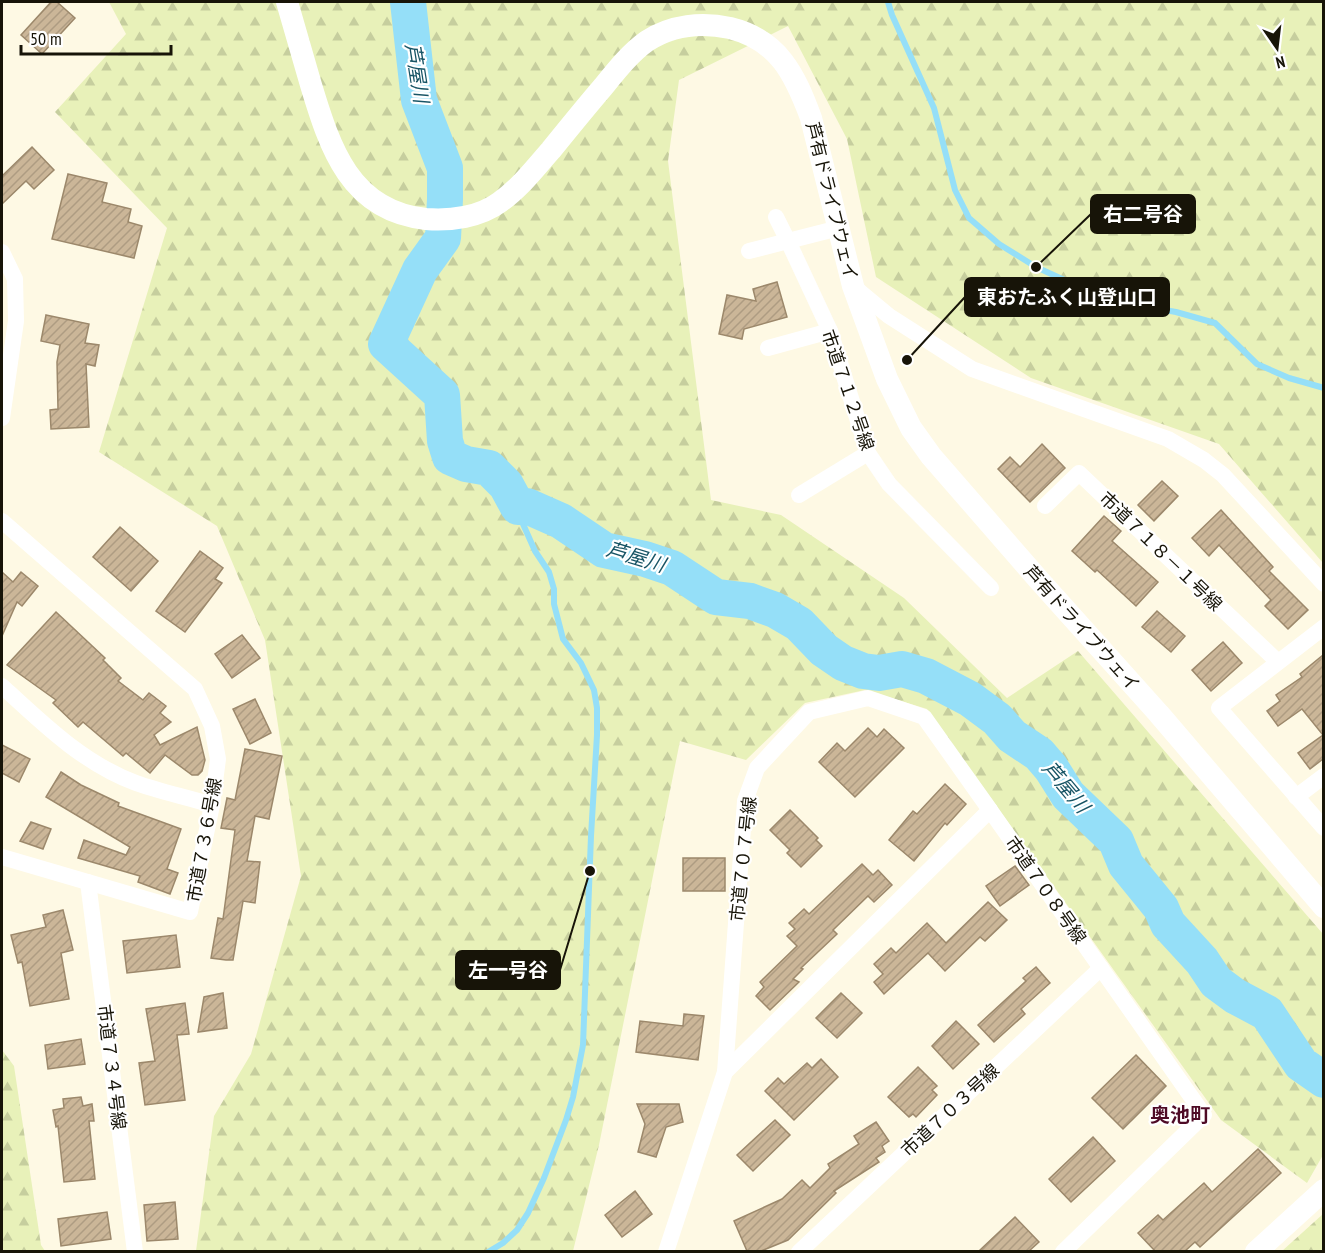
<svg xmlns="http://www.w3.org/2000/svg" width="1325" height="1253" font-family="'PT Sans Narrow','Noto Sans JP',sans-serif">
<defs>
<pattern id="forest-firs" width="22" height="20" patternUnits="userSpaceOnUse" patternTransform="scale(1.5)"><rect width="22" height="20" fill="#e8f1b9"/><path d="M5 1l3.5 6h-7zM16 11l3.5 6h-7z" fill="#c6ce9e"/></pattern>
<pattern id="building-hatch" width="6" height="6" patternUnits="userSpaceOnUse" patternTransform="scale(1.5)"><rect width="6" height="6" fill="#cbb698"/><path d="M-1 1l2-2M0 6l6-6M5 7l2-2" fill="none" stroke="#ae9c82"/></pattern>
</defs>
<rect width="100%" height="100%" fill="#fef9e4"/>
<g fill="url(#forest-firs)">
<polygon points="109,2 1323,2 1323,563 1219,444 1031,378 876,277 847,139 788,26 679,80 668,161 711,500 781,515 904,598 1007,698 1078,651 1323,934 1323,1155 1307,1183 1221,1120 927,709 865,690 805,703 746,760 680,741 599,1145 573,1251 196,1251 214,1116 251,1054 301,876 265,640 217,526 99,452 167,228 55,112 126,34"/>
<polygon points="2,1050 14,1066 41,1245 45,1251 2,1251"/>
<polygon points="1323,1214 1323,1251 1282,1251"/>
</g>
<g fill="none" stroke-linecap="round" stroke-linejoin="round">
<g stroke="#95dff8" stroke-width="6">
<polyline points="888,2 892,15 934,108 955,190 969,218 999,244 1036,267 1108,300 1176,312 1215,323 1257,364 1289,378 1324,388"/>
<polyline points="488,1252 503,1243 517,1230 528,1213 544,1178 566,1120 573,1097 583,1045 591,836 597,735 597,708 594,690 581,663 563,639 554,604 554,589 549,572 535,551 519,515 518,507"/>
</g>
<polyline stroke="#95dff8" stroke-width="36" points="408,2 419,100 445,168 445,199 443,238 420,270 386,344 442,395 445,441 450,457 466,464 489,468 506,485 518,507 527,506 561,521 604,550 645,559 672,568 716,597 750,601 775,610 799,624 824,650 843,663 863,671 879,673 902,669 926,676 970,699 997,719 1012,736 1039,754 1051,768 1068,795 1116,841 1126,865 1161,908 1168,924 1202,961 1216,982 1235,996 1267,1013 1301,1064 1324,1080"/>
</g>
<g fill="url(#building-hatch)" stroke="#9c886b" stroke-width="1.5">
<polygon points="51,2 57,2 75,18 42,54 21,35"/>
<polygon points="32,147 54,170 34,189 26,181 2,204 2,176"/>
<polygon points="68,174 107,183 102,202 131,209 128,222 142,226 134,258 52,239"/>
<polygon points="777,282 787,317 744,329 742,339 719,334 727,295 756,301 753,289"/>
<polygon points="46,315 89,324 85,343 99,345 95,366 86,364 89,427 51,429 50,410 58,409 57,362 60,345 41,341"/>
<polygon points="1042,444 1065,468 1030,502 998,469 1010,457 1020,467"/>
<polygon points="1162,481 1178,496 1154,521 1138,505"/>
<polygon points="1221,510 1273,567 1269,571 1308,610 1288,629 1265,606 1271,600 1219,545 1209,556 1192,538"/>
<polygon points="1104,516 1121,531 1112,541 1158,582 1136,606 1097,570 1095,572 1072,551"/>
<polygon points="120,527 158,561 131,591 93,557"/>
<polygon points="200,551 223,568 215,579 222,583 185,632 156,611"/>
<polygon points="2,572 13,582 21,572 38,586 22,606 17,602 2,636"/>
<polygon points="1157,611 1185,636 1171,652 1142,627"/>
<polygon points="56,612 105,658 103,660 121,678 118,681 143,700 149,693 166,706 160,713 171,722 154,735 160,745 197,727 205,760 202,771 198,775 192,775 165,755 150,773 126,753 123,756 83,722 78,727 53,703 56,700 7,665"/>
<polygon points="242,635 260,658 232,678 215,654"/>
<polygon points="1223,642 1242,663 1211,691 1192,670"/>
<polygon points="1323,655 1323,759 1310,769 1298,753 1323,735 1302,709 1278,726 1267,711 1280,701 1276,695 1302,677 1300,674"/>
<polygon points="255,699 271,733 250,744 233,709"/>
<polygon points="868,728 877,737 884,729 904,748 855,797 819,762 837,743 845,751"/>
<polygon points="2,745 30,759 19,782 2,773"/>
<polygon points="245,749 282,756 269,819 255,816 247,861 260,862 255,903 243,901 233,960 226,960 211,958 218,918 223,919 235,830 221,828 227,798 235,800"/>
<polygon points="61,772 81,785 119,803 118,806 181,829 167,869 178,873 170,894 138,882 140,876 78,858 84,840 126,855 130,847 46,797"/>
<polygon points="945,784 966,804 947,825 945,823 914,861 889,840 913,811 917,814"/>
<polygon points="790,810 818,838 816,840 822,846 801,867 787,853 790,850 770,830"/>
<polygon points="31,822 51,829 43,849 20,841"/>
<rect x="683" y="858" width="42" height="33"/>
<polygon points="862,864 873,875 878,870 892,885 874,902 868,896 833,930 837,934 801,968 803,969 793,979 799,982 770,1010 756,996 764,987 760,982 797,946 787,936 795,929 789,923 804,909 809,914"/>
<polygon points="1015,866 1029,885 1000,906 986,886"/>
<polygon points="988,902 1007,920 985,941 980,937 945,971 928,953 884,994 874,982 883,974 874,964 891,948 896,953 927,923 946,943"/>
<polygon points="63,910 73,950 61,953 69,999 30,1006 22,962 18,963 11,935 46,927 43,915"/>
<polygon points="176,935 180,967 127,973 123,941"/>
<polygon points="1036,967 1050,983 1021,1009 1025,1014 994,1042 978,1025 1026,981 1023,978"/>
<polygon points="223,993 227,1028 198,1032 204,997"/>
<polygon points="841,993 862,1013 837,1038 816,1018"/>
<polygon points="185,1003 189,1034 177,1035 185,1100 145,1105 139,1063 155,1061 146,1009"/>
<polygon points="684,1014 704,1016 698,1060 636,1052 640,1021 683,1026"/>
<polygon points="956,1021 979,1044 953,1069 932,1046"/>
<polygon points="81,1039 85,1064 48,1069 45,1045"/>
<polygon points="1136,1055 1166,1086 1123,1129 1092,1098"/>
<polygon points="821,1059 838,1077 794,1120 765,1091 778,1078 784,1084 807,1063 812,1068"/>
<polygon points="918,1067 937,1086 932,1090 937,1095 916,1117 913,1114 909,1117 888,1097"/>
<polygon points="81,1097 83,1106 92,1104 94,1121 89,1121 95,1179 64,1182 58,1126 56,1127 53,1110 64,1108 63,1099"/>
<polygon points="637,1104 679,1104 683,1122 666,1127 656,1157 638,1152 645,1124"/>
<polygon points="775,1120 790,1135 753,1171 737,1155"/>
<polygon points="876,1122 889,1141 882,1146 885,1152 876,1158 879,1162 834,1191 836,1193 788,1240 761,1251 747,1251 734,1221 782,1199 802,1180 810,1188 830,1168 828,1164 859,1144 854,1136"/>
<polygon points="1093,1137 1115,1161 1071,1202 1049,1179"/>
<polygon points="1258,1149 1281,1173 1200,1247 1195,1242 1185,1251 1155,1251 1138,1233 1158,1215 1163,1220 1204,1183 1212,1192"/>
<polygon points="635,1191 652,1214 622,1237 605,1215"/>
<polygon points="175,1202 178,1239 147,1241 144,1205"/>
<polygon points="107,1212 111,1239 61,1246 58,1219"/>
<polygon points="1015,1217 1039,1242 1029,1251 979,1251"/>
</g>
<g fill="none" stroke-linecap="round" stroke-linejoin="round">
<g stroke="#fff" stroke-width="16">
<polyline points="839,228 788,241 830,331 868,453 889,484 991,588"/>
<polyline points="749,251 788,241 776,217"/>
<polyline points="2,252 15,279 16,321 2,418"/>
<polyline points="854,287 889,316 972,369 1168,439 1204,460 1223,475 1324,584"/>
<polyline points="768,348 830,331"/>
<polyline points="799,495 868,453"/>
<polyline points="1045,506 1079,473 1278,662"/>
<polyline points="2,521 195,689 212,726 218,759 212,805 190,912 2,857"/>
<polyline points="1324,627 1219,708 1324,828"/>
<path d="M 2,686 C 42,723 84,764 136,783 C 161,792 187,797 212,805"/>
<polyline points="1296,797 1324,776"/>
<polyline points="88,882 135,1252"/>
<polyline points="725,1072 990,810 1204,1115 1063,1252"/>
<polyline points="666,1252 725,1072 745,801 757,768 809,712 868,698 924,717 990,810"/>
<polyline points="799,1252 1101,968"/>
</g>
<g stroke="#fff" stroke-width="22">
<path d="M 287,2 C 295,29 303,57 311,85 C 330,148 350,211 426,219 C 451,221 480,217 500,202 C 520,188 535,168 551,150 C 568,129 585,108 603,87 C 616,71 630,53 647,41 C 672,25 702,22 730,28 C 779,40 795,75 811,118 L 853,286 L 887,379 L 911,428 L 931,456 L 1038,579 L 1159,714 L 1324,907"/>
<polyline points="1256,1252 1324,1190"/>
</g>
</g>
<g text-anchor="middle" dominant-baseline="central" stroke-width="4.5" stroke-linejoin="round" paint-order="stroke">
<g font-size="18" fill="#171408" stroke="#fff">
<text transform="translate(832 201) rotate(76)">芦有ドライブウェイ</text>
<text transform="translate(848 390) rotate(71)">市道７１２号線</text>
<text transform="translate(1161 551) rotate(44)">市道７１８－１号線</text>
<text transform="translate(1082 628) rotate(48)">芦有ドライブウェイ</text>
<text transform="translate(204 840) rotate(-80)">市道７３６号線</text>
<text transform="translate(743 859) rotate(-84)">市道７０７号線</text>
<text transform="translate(1046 890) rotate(55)">市道７０８号線</text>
<text transform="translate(112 1067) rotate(83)">市道７３４号線</text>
<text transform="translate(950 1110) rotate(-43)">市道７０３号線</text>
</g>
<g font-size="20" font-style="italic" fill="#175465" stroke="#fff">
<text transform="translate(417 73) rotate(81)">芦屋川</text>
<text transform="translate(636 557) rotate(17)">芦屋川</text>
<text transform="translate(1066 787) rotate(50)">芦屋川</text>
</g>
<g font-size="20" font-weight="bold" fill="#4e0a25" stroke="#fff">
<text x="1180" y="1115">奥池町</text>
</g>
</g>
<path fill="none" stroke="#171408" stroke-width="2" d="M1036 267L1091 214M907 360L965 297M590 871L560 970"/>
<g fill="#171408" stroke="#fff" stroke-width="2">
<circle cx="1036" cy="267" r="6"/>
<circle cx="907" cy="360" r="6"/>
<circle cx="590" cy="871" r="6"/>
</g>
<g fill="#171408" stroke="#171408" stroke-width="2">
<rect x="1091" y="195" width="104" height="38" rx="6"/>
<rect x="965" y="278" width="204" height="38" rx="6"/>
<rect x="456" y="951" width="104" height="38" rx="6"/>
</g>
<g font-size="20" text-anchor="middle" font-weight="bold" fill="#fff">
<text x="1143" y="221">右二号谷</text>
<text x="1067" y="304">東おたふく山登山口</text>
<text x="508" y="977">左一号谷</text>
</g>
<rect width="1325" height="1253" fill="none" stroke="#171408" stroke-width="6"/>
<g transform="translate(1277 48) rotate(166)" stroke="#ffffff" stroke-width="4.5" paint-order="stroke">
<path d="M0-4.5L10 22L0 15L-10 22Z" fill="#171408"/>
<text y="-9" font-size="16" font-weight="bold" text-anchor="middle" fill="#171408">N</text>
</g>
<path d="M21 45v9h150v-9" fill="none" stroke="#171408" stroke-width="3"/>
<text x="30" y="45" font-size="18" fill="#171408" stroke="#ffffff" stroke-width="4.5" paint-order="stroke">50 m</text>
</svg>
